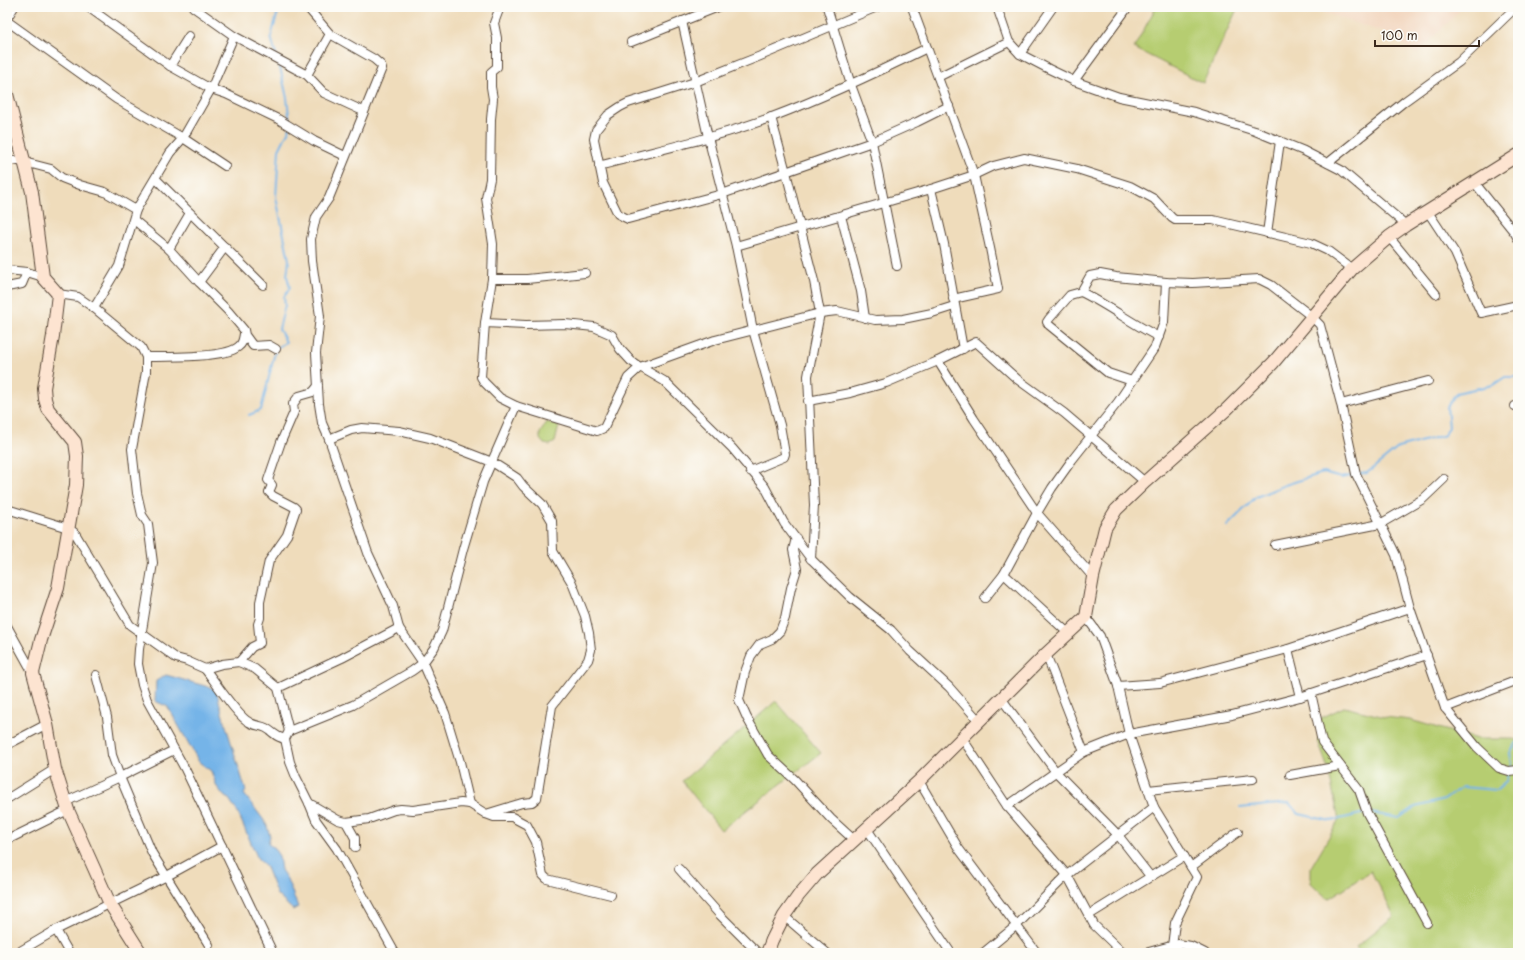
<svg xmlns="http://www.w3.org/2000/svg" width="1525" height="960" font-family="'Playpen Sans',sans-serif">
<rect width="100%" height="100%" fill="#fdfcf7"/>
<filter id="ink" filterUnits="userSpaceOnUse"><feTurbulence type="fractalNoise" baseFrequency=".025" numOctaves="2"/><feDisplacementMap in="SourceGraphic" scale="8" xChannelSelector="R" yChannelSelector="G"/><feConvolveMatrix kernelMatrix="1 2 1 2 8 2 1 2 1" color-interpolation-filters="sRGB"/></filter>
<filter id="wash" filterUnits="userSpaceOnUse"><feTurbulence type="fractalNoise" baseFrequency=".012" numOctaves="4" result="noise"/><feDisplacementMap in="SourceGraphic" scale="16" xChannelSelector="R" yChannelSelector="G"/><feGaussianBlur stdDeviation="0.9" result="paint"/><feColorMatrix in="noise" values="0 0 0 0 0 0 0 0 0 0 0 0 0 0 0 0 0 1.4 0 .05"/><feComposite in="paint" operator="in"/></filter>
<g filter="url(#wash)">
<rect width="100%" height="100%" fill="#efdcbb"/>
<polygon fill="#f2d5bd" points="1307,7 1463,7 1417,54 1385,33"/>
<g fill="#b6cd71" stroke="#787c48">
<polygon points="1156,7 1238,7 1203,83 1134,48"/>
<polygon points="547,422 559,426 555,442 550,445 544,444 540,439 540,433"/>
<polygon points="776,701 821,753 721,830 682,781"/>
<polygon points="1344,707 1385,717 1410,720 1477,739 1515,739 1518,737 1518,953 1361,953 1356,947 1394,916 1371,871 1328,899 1311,883 1311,867 1339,820 1328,769 1318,741 1321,718"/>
</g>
<polygon fill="#75b4e8" stroke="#586f83" points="166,675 216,689 222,713 246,791 244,794 266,823 270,836 268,844 273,847 279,856 281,870 287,879 298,907 293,910 277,895 265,865 258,859 237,811 229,799 225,797 217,787 211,771 199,762 168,707 155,701 156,681"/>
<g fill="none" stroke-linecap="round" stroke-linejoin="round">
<g stroke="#75b4e8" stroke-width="2">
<polyline points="276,55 271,37 277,15 281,7"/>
<polyline points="279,63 287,98 290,124"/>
<polyline points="277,348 286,342 279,329 285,305 284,297 290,288 287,276 289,260 276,197 279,150 290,128"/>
<polyline points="249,415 261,410 275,352"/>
<polyline points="1359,474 1367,473 1398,448 1445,435 1449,427 1447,407 1456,393 1493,385 1505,377 1518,377"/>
<polyline points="1227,526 1256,497 1285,485 1323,473 1341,478 1355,475"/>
<polyline points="1510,769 1512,764 1510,753 1515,744 1518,743"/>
<polyline points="1240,808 1289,803 1299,814 1331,821 1365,813"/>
<polyline points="1371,813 1399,818 1415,807 1444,800 1462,787 1497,790 1506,782 1508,774"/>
</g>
</g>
</g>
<g filter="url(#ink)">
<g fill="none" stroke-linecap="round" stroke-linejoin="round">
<defs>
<g id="street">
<polyline points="88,7 170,66 211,89 226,94 278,119 314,141 345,156"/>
<polyline points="193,7 234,36 307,75 324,93 363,111"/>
<polyline points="307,7 330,34 374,59 381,65 382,68 329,198 316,217 311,239 312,261 320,316 316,353 319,404 322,423 329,439 368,553 393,606 399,628"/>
<polyline points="500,7 494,23 497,38 497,67 491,72 491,87 493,99 491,119 490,179 486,198 493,244 492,279 485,323 481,377 484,382 500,398 516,406 597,431 604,428 628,378 640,367 664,381 732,448 765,487 784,523 811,559 850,597 891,630 910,651 949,687 979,721"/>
<polyline points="827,7 851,85 872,142 897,266"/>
<polyline points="877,7 758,57 695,82 628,103 620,107 608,115 596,130 594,139 603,183 618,214 628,219 722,194 872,142 917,122 949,106"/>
<polyline points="912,7 974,175 990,248 998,289 953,299"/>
<polyline points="997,7 1009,42 1020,54 1049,69 1074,81 1119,97 1194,112 1223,121 1255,131 1304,151 1341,170 1406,225"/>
<polyline points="7,18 14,7"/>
<polyline points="7,21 116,99 183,138 225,166"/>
<polyline points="682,21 708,137 736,246 753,330 780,425 785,454 784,457 750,471"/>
<polyline points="631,42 718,7"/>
<polyline points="1020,54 1053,7"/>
<polyline points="170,66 189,36"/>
<polyline points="307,75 330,34"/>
<polyline points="938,77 1009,42"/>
<polyline points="1074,81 1128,7"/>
<polyline points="771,117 786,172 814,281 820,313 808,376 814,505 811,559"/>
<polyline points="7,159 24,162 51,169 62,178 80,185 105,192 136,210"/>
<polyline points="1328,163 1405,101 1459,62 1516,7"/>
<path d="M 599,166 C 657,150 716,138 772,117 C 825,97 876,73 927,48"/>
<polyline points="156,179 263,285"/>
<polyline points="1474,182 1515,233 1518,239"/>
<polyline points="931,189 944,244 963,349"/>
<polyline points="1428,212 1455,253 1481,313 1518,305"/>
<polyline points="841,216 861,291 865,318"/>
<polyline points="134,220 169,249 199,282 228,311 244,330 245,335 253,346 269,345 276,349"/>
<polyline points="1267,233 1280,141"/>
<polyline points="1389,237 1436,294"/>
<polyline points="736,246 931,189 974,175 993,166 1024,158 1077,169 1130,186 1154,199 1172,218 1175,220 1213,220 1311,243 1328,251 1352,269"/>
<polyline points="169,249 190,213"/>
<polyline points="7,270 27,272 43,277"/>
<polyline points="492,279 527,279 585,273"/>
<polyline points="199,282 225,247"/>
<polyline points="7,287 22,284 27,272"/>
<path d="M 1081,292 C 1108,305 1132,324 1159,337"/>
<polyline points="58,294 78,297 94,308 141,347 146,357 146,372 132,449 137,493 142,515 148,524 153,563 139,649 138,664 142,685 147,700 185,769 273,953"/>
<polyline points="94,308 119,266 136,210 170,153 183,138 211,89 234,36"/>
<polyline points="485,323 526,325 565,324 594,327 612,335 620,349 631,361 640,367 715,340 820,313 837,311 875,320 903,319 932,313 954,306"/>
<path d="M 146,357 C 165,357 225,358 238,347 C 243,344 243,339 244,334"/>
<polyline points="1132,381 1108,373 1049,325 1047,322 1049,319 1070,295 1081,292 1090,276 1100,274 1116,277 1166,282 1193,283 1259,279 1271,285 1311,316 1320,325 1341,404 1356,474 1396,555 1410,608 1445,708 1477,747 1499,768 1509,771 1518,770"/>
<polyline points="808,401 850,393 886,383 938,361"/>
<polyline points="1341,404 1428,381"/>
<polyline points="1515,406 1518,407"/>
<polyline points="329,439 351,430 362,428 399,431 430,438 492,462 517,478 523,486 542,504 552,521 553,551 572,583 585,616 589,633 591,650 588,660 552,706 537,798 532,802 522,803 486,814"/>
<polyline points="7,509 68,528 75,533 130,625 176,658 187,661 205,669 222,664 239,662 255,669 278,688 289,731 285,739 290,762 296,777 309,803 316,820 337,849 395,953"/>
<polyline points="796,538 793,550 797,569 791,588 785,618 780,631 772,639 760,644 751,656 745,672 739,700 747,718 768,755 795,780 831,819 854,840"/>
<polyline points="1275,545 1380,524 1423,499 1444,479"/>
<polyline points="1004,574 1068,633"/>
<polyline points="1093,577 1037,513 974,419 938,361 976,342 1017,379 1064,413 1145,482"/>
<polyline points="985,598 1004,574 1037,513 1052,488 1072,460 1118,402 1155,347 1164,322 1166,282"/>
<polyline points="1086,617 1100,636 1118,686 1129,734 1154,807 1197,877 1175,923 1172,946"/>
<polyline points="7,626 33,673"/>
<polyline points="1288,649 1300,697"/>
<polyline points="1046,654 1084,752"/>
<polyline points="239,662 252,647 260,643 258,624 260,618 260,602 269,561 287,535 296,509 294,507 273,496 269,492 272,485 268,480 281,442 294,412 293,404 299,396 313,392 318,386"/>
<path d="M 205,669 C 214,680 238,717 249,722 C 254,726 261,725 266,728 C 275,733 275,737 285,739"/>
<polyline points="96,675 107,717 112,755 120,777 152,853 209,945"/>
<polyline points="1118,686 1160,683 1288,649 1410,608"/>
<polyline points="278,688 342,658 399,628 423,663 445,713 460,762 470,804"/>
<polyline points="1311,693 1322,742 1359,790 1367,813 1427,923"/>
<polyline points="1001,698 1056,772 1118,835 1150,876"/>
<polyline points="1445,708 1518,680"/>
<polyline points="289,731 353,705 412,671 423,663 434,648 442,631 463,549 483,482 516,406"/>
<polyline points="962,738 1007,806 1067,875 1094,925 1123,953"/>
<polyline points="7,745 47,724"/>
<polyline points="1290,775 1340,766"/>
<polyline points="919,781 959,849 1037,953"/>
<polyline points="1148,790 1253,779"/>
<polyline points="7,799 55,769"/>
<polyline points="65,802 120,777 174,750"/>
<polyline points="309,803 338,820 346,822 369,819 394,810 401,809 413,810 461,803 470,804 486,814 494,817 512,817 527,825 536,842 543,875 547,879 611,895"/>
<polyline points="1007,806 1084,752 1129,734 1232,715 1300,697 1427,655"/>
<polyline points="346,822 355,838 355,847"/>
<polyline points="867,829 951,953"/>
<polyline points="7,840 68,810"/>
<polyline points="1191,867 1238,832"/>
<polyline points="679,869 720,915 758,953"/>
<polyline points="1089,915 1184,856"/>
<polyline points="784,916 827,953"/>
<polyline points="56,930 69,953"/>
<polyline points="17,953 56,930 167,876 222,846"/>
<polyline points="983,953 1017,925 1067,875 1154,807"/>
<polyline points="1145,953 1178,944 1191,946 1205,953"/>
</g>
<g id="secondary">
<polyline points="7,94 32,192 43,277 58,294 53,336 44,388 45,399 48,409 75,442 77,456 76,485 58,588 41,640 33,673 47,724 55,769 68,810 110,904 141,953"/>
<polyline points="767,953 772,940 784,916 799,895 817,874 919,781 1046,654 1086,617 1093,577 1105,528 1116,510 1145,482 1227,409 1273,363 1352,269 1389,237 1406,225 1518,155"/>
</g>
</defs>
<use href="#street" stroke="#564536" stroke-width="10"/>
<use href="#secondary" stroke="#564536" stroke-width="14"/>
<use href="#street" stroke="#fff" stroke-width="8"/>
<use href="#secondary" stroke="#fde4d1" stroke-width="12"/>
</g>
</g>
<rect width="1525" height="960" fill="none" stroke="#fdfcf7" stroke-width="24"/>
<path d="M1375 40v6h104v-6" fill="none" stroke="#3b2a1e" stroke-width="2"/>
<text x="1381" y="40" font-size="12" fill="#3b2a1e" stroke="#fdfcf7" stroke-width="3" paint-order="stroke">100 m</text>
</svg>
